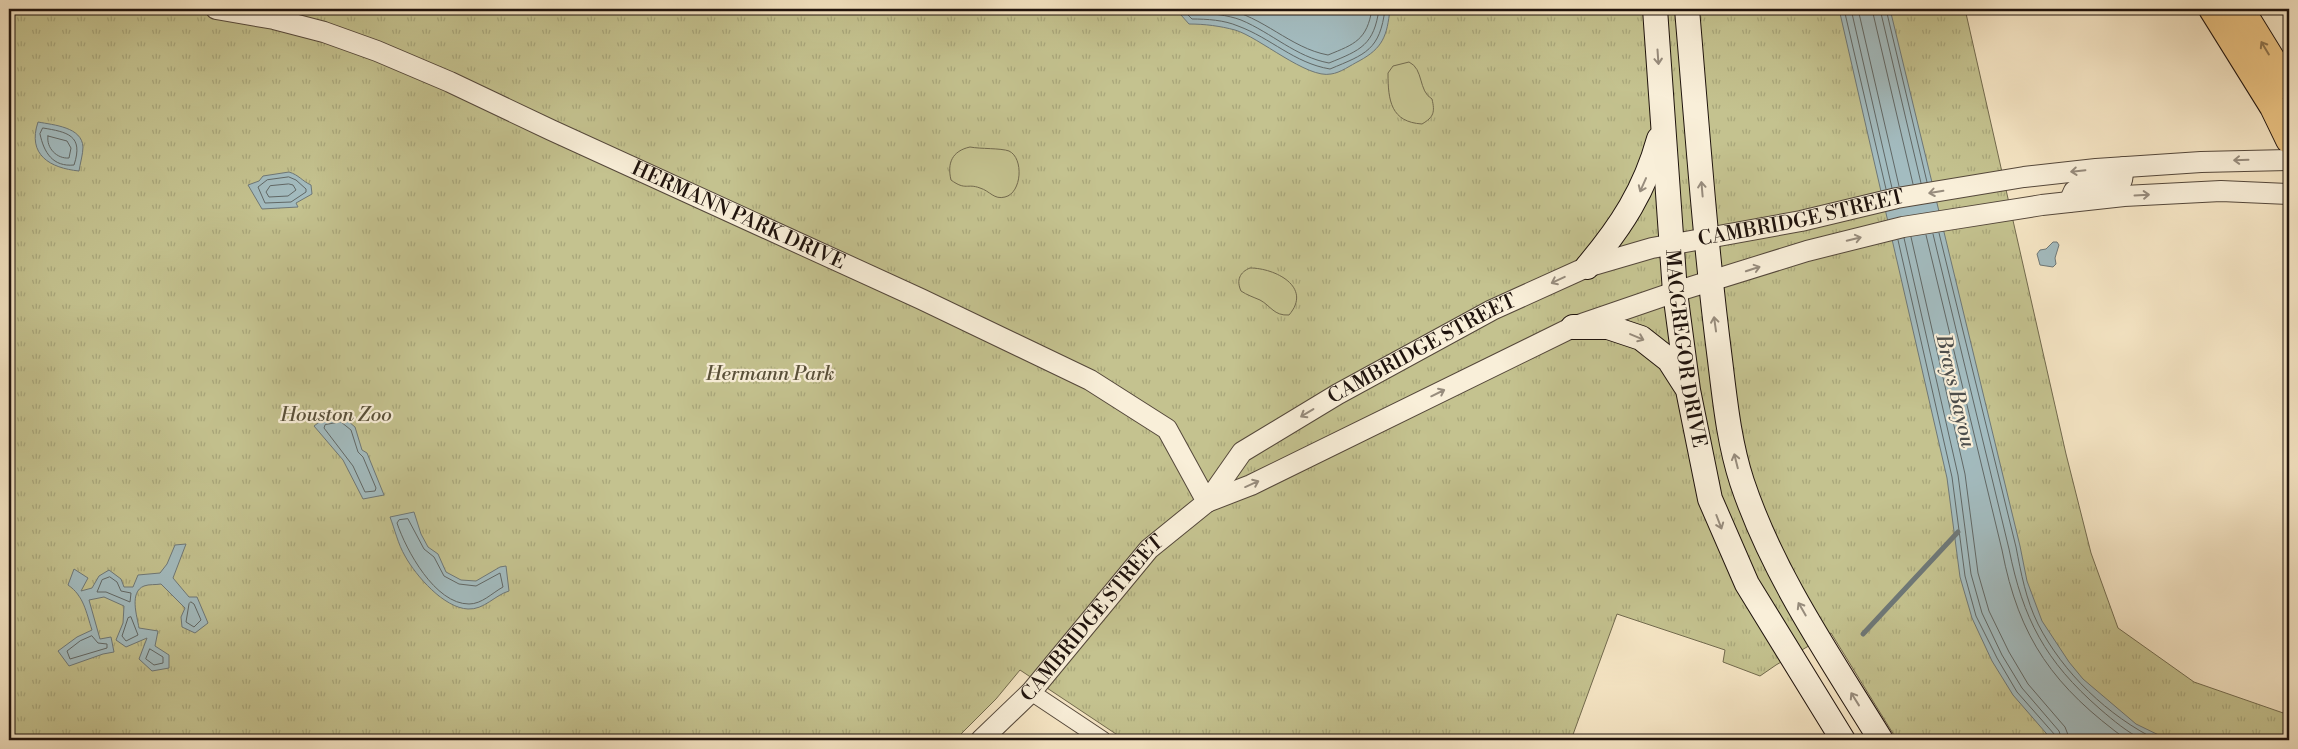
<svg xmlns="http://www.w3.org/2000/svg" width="2298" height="749" font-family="'Libre Bodoni',serif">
<defs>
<pattern id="park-tufts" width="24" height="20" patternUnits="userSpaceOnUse" patternTransform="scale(1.25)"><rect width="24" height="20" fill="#c4c28f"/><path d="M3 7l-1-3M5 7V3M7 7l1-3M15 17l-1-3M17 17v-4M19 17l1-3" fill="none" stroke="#a8a67a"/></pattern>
</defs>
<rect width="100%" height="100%" fill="#f6e6c5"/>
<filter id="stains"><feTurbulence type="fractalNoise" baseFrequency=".004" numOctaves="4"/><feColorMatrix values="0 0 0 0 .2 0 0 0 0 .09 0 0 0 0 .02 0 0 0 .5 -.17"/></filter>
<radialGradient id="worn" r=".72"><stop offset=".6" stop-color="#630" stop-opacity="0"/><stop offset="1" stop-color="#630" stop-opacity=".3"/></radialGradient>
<polygon fill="url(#park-tufts)" stroke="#726a4e" points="9,9 1965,9 2066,454 2091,553 2118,628 2194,682 2289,715 2289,740 1897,740 1831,633 1776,665 1760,676 1723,662 1725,650 1617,614 1571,740 1125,740 1020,670 996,699 955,740 9,740"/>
<g fill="#c4c28f" stroke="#726a4e">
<path d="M 1409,62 C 1424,69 1418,91 1432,99 C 1435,112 1434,117 1422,124 C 1391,122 1388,101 1388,73 L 1393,66 Z"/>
<path d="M 970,147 C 980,149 1001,148 1009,151 C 1024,158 1022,193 1005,197 C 994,200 990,191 980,188 C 967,183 966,191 951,180 C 947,163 952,151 970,147 Z"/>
<path d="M 1250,268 C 1275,268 1313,287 1289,315 C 1274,316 1271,306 1260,300 C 1253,297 1247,295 1241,291 C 1236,280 1240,272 1250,268 Z"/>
</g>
<g fill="#a3bcc0" stroke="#6e7878">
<path d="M 1182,9 L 1390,9 C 1387,36 1383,48 1359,61 C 1351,65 1340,73 1331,74 C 1307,79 1259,37 1235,30 C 1220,26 1205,24 1189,24 L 1181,15 Z"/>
<polygon points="1839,9 1890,9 2020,546 2027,581 2042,621 2069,662 2083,679 2136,724 2169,740 2052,740 2013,695 1992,661 1972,618 1960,577 1947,478"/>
<path d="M 38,122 C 54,125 82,127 83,147 C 83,154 80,164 79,171 C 50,168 27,155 38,122 Z"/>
<path d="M 289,172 C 299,175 302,181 311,185 L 312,194 L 296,203 L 298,207 L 262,209 L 248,185 L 259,181 L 263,176 Z"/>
<polygon points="2053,242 2057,242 2059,245 2055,258 2056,264 2053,267 2040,265 2037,254 2040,250 2046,249"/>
<polygon points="342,416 355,427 362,450 367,453 384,495 363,499 343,460 314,426 322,420"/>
<path d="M 414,512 L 421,534 L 428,547 L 438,554 L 446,572 L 461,580 L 476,581 L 500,567 L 506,566 L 509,591 C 495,595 484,610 468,609 C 444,608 416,576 405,556 C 398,544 395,530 390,517 Z"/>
<path d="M 186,544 L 173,578 L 189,597 L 197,597 L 208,623 L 195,633 L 182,627 L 181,617 L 185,608 L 161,584 C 156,585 149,584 144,586 C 129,592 137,616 139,628 L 158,631 L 155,646 L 169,655 L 169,668 L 152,671 L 139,659 L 147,638 L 126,647 L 116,640 L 123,623 L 124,606 L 104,597 L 89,600 L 100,639 L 111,637 L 114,652 L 103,654 L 69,666 L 58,651 L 77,637 L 92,630 C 86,612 84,596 68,585 L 74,569 L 88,578 L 81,591 L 92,588 L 99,576 L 109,570 L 121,579 L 124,587 L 133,587 L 138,575 L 160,573 L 167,564 L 175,545 Z"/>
</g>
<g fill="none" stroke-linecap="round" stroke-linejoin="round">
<g stroke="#616866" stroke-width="1">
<path d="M 1186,9 L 1187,14 L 1192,19 C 1207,19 1224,20 1238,26 C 1271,38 1294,63 1330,69 C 1366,54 1380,50 1385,9"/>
<path d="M 1193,9 L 1195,13 C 1209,13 1228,15 1241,20 C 1272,33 1296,57 1329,63 C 1361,50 1374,45 1379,9"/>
<path d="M 1225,9 C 1263,16 1290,48 1328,55 C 1355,44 1367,40 1372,9"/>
<polyline points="1844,9 1886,189"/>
<polyline points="1851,9 1892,188"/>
<polyline points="1858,9 1899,186"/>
<polyline points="1872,9 1913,184"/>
<polyline points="1880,9 1921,183"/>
<polyline points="1886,9 1927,182"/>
<path d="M 43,128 C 67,132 84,135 74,165 C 53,167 44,153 40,134 Z"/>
<path d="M 48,136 L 67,141 L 71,148 L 69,158 C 57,159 46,148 48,136 Z"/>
<polygon points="289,177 296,180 306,189 306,192 291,202 265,203 258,187 267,180"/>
<polygon points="289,184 293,185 296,190 288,196 269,197 266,192 270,186"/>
<path d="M 1939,233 L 2016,547 C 2021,573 2026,600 2038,624 C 2063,673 2108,716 2157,740"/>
<path d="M 1933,234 L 2009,549 C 2023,619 2045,661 2100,709 C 2114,721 2127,732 2143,740"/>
<path d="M 1926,235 L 2002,550 C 2019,639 2054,687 2127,740"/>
<polyline points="1911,237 1965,474 1978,573 1989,611 2009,652 2028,684 2065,727 2070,740"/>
<polyline points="1904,238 1958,475 1971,574 1982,613 2002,655 2022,688 2059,731 2062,740"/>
<polyline points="1898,240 1952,477 1965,576 1976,616 1997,658 2017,692 2055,735 2056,740"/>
<polygon points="341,422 351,430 358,452 363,457 376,488 375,491 365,492 353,466 324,428 325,425"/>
<path d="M 408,519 L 424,549 L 434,557 L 444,576 L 459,584 L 476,586 L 500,573 L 503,587 C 492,593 482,604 469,604 C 435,604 406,550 397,523 L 399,520 Z"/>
<polygon points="110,577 117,582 121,591 131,593 130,602 106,592 97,592 102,580"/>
<polygon points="191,602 194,604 201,620 194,627 186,622 189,604"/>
<polygon points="131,617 138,635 126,641 122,636 128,618"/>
<polygon points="92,636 98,643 107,644 107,648 70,659 67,651 80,641"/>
<polygon points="150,649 163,657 163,663 154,665 146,659"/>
</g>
<polyline stroke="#6e7878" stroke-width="5" points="1863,634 1958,532"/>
<defs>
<polyline id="minor" points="1031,692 1103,740"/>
<g id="tertiary">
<path id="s1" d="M 216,9 L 274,19 L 324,32 L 377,51 L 450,82 L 551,130 L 921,299 L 1090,380 L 1167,429 L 1207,502"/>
<polyline points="2069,202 2074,191 2084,185 2122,180 2124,167"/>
<polyline points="1207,502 1251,485 1573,327 1675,292 1807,251 1903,227 2042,205 2124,196 2221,191 2289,194"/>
<path id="s2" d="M 981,740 L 1031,692 L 1149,549 L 1207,502 L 1242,452 L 1338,394 L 1492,310 L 1587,267 L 1652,248 L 1801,221 L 1897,198 L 2024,177 L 2096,169 L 2201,162 L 2289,160"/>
</g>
<g id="secondary">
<path id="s3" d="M 1655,9 L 1675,292 L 1688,390 L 1710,499 L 1747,584 L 1843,740"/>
<path d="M 1687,9 C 1697,126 1705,243 1720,360 C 1725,401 1729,442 1742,482 C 1773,575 1830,657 1881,740"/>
<path d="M 1587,267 C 1621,227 1645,190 1659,139"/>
<polyline points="1573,327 1608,327 1641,338 1669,360 1685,385"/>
</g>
<g id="primary">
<polyline points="2212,9 2273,107 2289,140"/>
<polyline points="2241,9 2289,87"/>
</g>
</defs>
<use href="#minor" stroke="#55483b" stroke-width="18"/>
<use href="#tertiary" stroke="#55483b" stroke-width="22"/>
<use href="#secondary" stroke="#1f130d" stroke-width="26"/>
<use href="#primary" stroke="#1f130d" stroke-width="28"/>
<use href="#minor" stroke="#f9efd9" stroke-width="16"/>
<use href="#tertiary" stroke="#f9efd9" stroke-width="20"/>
<use href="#secondary" stroke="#f9efd9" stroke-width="24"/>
<use href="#primary" stroke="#ebc382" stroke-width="26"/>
</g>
<defs><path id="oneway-shaft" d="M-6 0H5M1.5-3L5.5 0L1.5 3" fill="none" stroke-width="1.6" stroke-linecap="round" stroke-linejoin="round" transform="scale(1.25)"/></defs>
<use stroke="#8f744d" href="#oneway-shaft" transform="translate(2265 48) rotate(-121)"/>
<g stroke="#978c7d">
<use href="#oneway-shaft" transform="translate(1658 57) rotate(86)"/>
<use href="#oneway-shaft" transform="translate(2241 160) rotate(178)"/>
<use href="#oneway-shaft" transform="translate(2078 171) rotate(174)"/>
<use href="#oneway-shaft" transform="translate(1643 185) rotate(114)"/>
<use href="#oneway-shaft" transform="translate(1702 189) rotate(-95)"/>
<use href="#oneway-shaft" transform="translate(1936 192) rotate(171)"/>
<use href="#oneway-shaft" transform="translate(2142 195) rotate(-3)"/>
<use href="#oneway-shaft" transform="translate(1854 239) rotate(-14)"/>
<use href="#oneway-shaft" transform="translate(1753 269) rotate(-18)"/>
<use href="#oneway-shaft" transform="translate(1558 280) rotate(155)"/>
<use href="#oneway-shaft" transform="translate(1715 324) rotate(-98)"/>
<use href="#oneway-shaft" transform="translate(1637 337) rotate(23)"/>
<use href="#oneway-shaft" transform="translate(1438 393) rotate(-26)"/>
<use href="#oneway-shaft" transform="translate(1307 413) rotate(149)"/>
<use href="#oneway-shaft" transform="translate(1736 461) rotate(-104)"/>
<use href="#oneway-shaft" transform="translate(1252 484) rotate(-24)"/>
<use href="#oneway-shaft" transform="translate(1719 522) rotate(69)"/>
<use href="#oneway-shaft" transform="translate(1802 609) rotate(-120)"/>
<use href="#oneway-shaft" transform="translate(1855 699) rotate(-122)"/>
</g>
<g text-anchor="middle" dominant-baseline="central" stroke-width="4.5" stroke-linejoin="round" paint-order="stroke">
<g font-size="20" fill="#1f130d" stroke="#f9efd9">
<text stroke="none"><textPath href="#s1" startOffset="564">HERMANN PARK DRIVE</textPath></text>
<text stroke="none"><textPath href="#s2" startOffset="1002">CAMBRIDGE STREET</textPath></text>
<text stroke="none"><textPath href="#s3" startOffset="341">MACGREGOR DRIVE</textPath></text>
<text stroke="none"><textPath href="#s2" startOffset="598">CAMBRIDGE STREET</textPath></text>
<text stroke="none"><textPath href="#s2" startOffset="165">CAMBRIDGE STREET</textPath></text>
</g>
<g font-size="20" font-style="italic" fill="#59503a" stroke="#f9efd9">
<text x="770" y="374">Hermann Park</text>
<text x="336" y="415">Houston Zoo</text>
</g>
<g font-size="21" font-style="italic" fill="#4d4e4c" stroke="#f9efd9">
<text transform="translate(1955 391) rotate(77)">Brays Bayou</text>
</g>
</g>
<rect width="2298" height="749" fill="none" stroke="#f6e6c5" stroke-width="30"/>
<rect x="10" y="10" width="2278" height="729" fill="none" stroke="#1f130d" stroke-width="2.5"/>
<rect x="15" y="15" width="2268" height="719" fill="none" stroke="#1f130d"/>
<rect width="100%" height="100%" filter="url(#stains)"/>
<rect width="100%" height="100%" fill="url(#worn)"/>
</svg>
